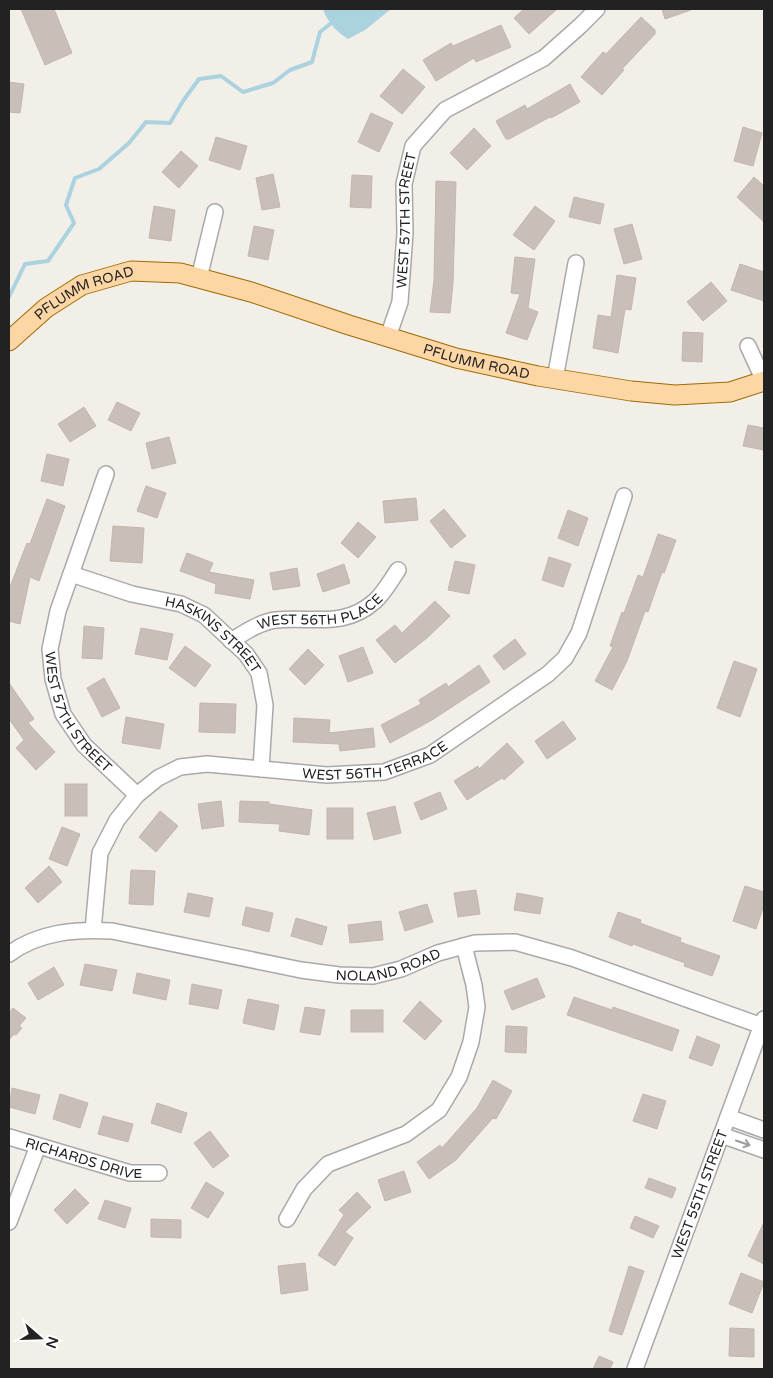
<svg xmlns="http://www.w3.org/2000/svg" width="773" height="1378" font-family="'Varela Round',sans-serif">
<rect width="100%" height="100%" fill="#f2efe9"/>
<path fill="#aad3df" d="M 323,9 L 391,9 L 365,30 L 348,39 C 336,31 328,23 323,9 Z"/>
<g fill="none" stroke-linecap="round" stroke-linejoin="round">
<polyline stroke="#aad3df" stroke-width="4" points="9,297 25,264 48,261 74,223 66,205 75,178 99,169 129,143 146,122 170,123 183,101 199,79 221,76 243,92 273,83 290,70 312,62 320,32 330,24"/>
</g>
<g fill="#c7bfb8" stroke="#c4b6ab">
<polygon points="21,9 54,9 72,53 45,65"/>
<polygon points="524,9 557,9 529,34 514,18"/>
<polygon points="662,9 690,9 691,10 665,19"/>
<polygon points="641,17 655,30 655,34 622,69 624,70 602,95 581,77 603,52 606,54"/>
<polygon points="501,25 511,47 476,62 474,58 436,81 423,60 451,43 453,46"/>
<polygon points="403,69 425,87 402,114 380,96"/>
<polygon points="9,82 24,84 20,113 9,112"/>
<polygon points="570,84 580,102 551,118 550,117 509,139 506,139 496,121 525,105 527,109"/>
<polygon points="371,113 393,123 379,152 358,142"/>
<polygon points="743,127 762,133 753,166 734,161"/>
<polygon points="474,128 491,146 467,170 450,153"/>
<polygon points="216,137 247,146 240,170 209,160"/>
<polygon points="181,151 198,166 179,188 162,172"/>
<polygon points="273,174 280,207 262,210 256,178"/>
<polygon points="352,175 372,176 371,208 350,207"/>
<polygon points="754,177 764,186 764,222 737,197"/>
<polygon points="436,181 456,182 453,283 450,313 430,312 434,280"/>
<polygon points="574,197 604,204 600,224 569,217"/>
<polygon points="154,206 175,210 171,241 149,238"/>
<polygon points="535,206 555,221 534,250 513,235"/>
<polygon points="632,224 642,259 624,264 614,229"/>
<polygon points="254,226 274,230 268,260 248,256"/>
<polygon points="515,257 535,259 528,308 538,312 527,340 506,333 520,294 511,293"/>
<polygon points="740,264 764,272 764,301 731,290"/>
<polygon points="617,275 636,278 631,310 625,309 618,353 593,348 598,315 611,317"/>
<polygon points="711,282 727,301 703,321 687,302"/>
<polygon points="683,332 703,333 702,362 682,361"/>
<polygon points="117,402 140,413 131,431 108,420"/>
<polygon points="84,407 96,426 70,442 58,424"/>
<polygon points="748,425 764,428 764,450 743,446"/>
<polygon points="169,437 176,463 152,469 146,443"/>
<polygon points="47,454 69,459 63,486 41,481"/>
<polygon points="146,486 166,493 157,518 137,511"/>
<polygon points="416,498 418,520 385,523 383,501"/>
<polygon points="47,499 65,506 39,581 30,577 20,624 9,621 9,587 10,587 27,543 30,544"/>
<polygon points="444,509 466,536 451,548 430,521"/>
<polygon points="568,510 588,518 578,546 558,538"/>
<polygon points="358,522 376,537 358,558 341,543"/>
<polygon points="113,526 144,528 142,563 110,561"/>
<polygon points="658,534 676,540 664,573 662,572 648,612 645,611 627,661 612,690 595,681 613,647 610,646 622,612 624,613 638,575 643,577"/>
<polygon points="187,553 213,563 209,572 254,580 250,599 215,593 216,584 180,571"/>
<polygon points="549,557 571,564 563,587 542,580"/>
<polygon points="455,561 475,565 469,594 448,590"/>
<polygon points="344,564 350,583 323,592 317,574"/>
<polygon points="297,568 300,586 273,590 270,573"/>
<polygon points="435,601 450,616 427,638 395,663 376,640 395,625 402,633"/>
<polygon points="84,626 104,628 102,659 82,658"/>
<polygon points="141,628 173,634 167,660 135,654"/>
<polygon points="515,639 526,654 504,670 493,656"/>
<polygon points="185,646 211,665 195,687 169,668"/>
<polygon points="363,647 373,673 348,682 339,656"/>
<polygon points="308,649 324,665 305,685 289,669"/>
<polygon points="734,661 757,669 740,717 717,708"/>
<polygon points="479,665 490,682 432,720 390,743 381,725 421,704 419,700 446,683 448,687"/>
<polygon points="104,678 120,708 102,717 87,688"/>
<polygon points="9,683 34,719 28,723 55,752 36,770 16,748 24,740 9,719"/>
<polygon points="200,703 236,704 235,733 199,732"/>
<polygon points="126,717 164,724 160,749 122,743"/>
<polygon points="294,718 330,720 329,733 373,728 375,747 340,751 339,744 293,742"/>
<polygon points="563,721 576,739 547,759 535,741"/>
<polygon points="507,743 524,762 504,780 502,778 467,800 454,781 478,766 479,769"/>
<rect x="65" y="784" width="22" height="32"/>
<polygon points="440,792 447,809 421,820 414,803"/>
<polygon points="221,801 224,826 202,829 198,804"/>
<polygon points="240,801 269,802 269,804 312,810 309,835 279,831 280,824 239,822"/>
<polygon points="395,806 401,833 374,840 367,813"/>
<rect x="327" y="808" width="26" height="31"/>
<polygon points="160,811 178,826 156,852 139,837"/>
<polygon points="62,827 80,834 67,866 49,859"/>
<polygon points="49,866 62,882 38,903 25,888"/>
<polygon points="131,870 155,871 153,905 129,904"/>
<polygon points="745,886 764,892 764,905 756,929 733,921"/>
<polygon points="476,890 480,914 458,917 454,893"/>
<polygon points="188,893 213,898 209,917 184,912"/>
<polygon points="517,893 543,898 540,914 514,910"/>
<polygon points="427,904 433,922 405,931 399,912"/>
<polygon points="246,907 273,913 269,932 242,925"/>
<polygon points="618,912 641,920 640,923 681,938 680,942 720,956 712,976 684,966 685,963 633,944 632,946 609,937"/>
<polygon points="296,918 327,927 322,945 291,936"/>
<polygon points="381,921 383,940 350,943 348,925"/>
<polygon points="85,964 117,970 112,991 80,985"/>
<polygon points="54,967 64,985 38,1000 28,983"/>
<polygon points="137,973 170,980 166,1000 133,993"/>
<polygon points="537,978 545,997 512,1010 504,991"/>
<polygon points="192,984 222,990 218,1009 189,1004"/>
<polygon points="574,997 612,1010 613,1007 679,1030 672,1051 567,1015"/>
<polygon points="248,999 279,1005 274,1030 243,1023"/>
<polygon points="420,1001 442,1021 425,1040 403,1021"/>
<polygon points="305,1007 325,1010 320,1035 300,1032"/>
<polygon points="13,1008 26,1018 19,1026 22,1028 16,1035 14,1034 9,1040 9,1013"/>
<rect x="351" y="1010" width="32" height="22"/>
<polygon points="506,1026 527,1027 526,1053 505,1052"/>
<polygon points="697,1036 720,1045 712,1066 689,1058"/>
<polygon points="493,1080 512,1091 496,1119 493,1118 456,1160 429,1179 417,1162 440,1145 442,1148 477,1108"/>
<polygon points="12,1088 40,1095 35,1114 9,1107"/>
<polygon points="60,1094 88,1103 80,1128 53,1119"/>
<polygon points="643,1094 666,1101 657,1129 633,1121"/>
<polygon points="157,1103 187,1113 181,1133 151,1123"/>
<polygon points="103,1116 133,1124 128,1142 98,1134"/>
<polygon points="210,1131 229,1156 213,1168 194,1143"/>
<polygon points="404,1171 411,1192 385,1201 378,1180"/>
<polygon points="649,1178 676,1188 672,1198 645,1188"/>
<polygon points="206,1182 224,1193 208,1218 191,1208"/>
<polygon points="75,1189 89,1203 67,1224 54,1210"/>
<polygon points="357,1192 371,1207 345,1232 353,1238 335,1266 318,1255 344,1215 339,1210"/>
<polygon points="105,1200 131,1208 125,1228 98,1219"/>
<polygon points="635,1216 659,1226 653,1238 630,1228"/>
<polygon points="151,1219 181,1220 181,1238 151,1237"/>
<polygon points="764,1222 764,1264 748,1256"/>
<polygon points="305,1263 308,1290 281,1294 278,1266"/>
<polygon points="629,1266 644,1271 622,1335 609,1331"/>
<polygon points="741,1273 764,1282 752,1313 729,1304"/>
<polygon points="730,1328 754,1329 754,1357 729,1356"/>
<polygon points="599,1356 613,1362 610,1369 593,1369"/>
</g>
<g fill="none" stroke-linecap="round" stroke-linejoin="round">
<defs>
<g id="minor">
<polyline points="199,278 215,212"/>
<path id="s1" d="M 388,337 L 400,302 L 405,233 L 404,184 L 413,146 L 445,110 L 544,58 L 580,26 L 597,9"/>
<polyline points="748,346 764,381"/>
<polyline points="555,379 576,263"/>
<path id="s2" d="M 106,474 L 58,611 L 50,649 L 53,679 L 63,714 L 84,745 L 137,795"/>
<path id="s3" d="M 71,574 L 132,594 L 181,604 L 204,615 L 246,654 L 259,673 L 265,705 L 261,769"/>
<path id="s4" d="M 231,641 C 245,632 260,622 276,620 C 312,616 344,629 375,601 C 384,593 391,580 398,570"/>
<path id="s5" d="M 93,930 L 100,853 L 117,820 L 137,795 L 158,778 L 180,767 L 207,764 L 327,775 L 384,772 L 430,755 L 548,674 L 565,658 L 579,633 L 624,496"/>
<path id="s6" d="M 9,954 C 38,932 76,929 112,931 L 301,970 L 339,975 L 373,976 L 401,969 L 438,953 L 475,943 L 515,942 L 572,958 L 762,1026"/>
<polyline points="728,1117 764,1130"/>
<polyline points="721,1135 764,1150"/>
<path id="s7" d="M 9,1137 L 130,1173 L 159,1173"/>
<polyline points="287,1219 304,1189 328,1164 406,1134 439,1110 459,1077 471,1042 477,1007 474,985 464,946"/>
<polyline points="9,1222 38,1146"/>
<path id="s8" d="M 635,1369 L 764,1019"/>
</g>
<g id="major">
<path id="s9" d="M 9,341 L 46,308 L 82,285 L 131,271 L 180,273 L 251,292 L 349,325 L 456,358 L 538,376 L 631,391 L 675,395 L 730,392 L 764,381"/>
</g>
</defs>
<use href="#minor" stroke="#a9a9a9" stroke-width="18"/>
<use href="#major" stroke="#a06b00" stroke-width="21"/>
<use href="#minor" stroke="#fff" stroke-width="15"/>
<use href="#major" stroke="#fcd6a4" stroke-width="19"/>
</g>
<defs><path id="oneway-shaft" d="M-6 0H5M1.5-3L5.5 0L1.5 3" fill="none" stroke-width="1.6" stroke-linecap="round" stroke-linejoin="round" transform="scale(1.25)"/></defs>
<use stroke="#9c9c9c" href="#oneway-shaft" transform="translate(743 1143) rotate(19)"/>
<g text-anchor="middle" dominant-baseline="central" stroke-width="4.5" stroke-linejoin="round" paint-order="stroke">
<g font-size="14" fill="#222" stroke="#fff">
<text stroke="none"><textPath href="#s1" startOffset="119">WEST 57TH STREET</textPath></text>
<text stroke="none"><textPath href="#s9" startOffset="91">PFLUMM ROAD</textPath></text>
<text stroke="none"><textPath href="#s9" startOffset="502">PFLUMM ROAD</textPath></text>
<text stroke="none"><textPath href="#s4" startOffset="96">WEST 56TH PLACE</textPath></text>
<text stroke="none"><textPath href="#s3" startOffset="158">HASKINS STREET</textPath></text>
<text stroke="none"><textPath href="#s2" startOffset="255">WEST 57TH STREET</textPath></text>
<text stroke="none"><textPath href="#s5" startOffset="396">WEST 56TH TERRACE</textPath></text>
<text stroke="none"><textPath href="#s6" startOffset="390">NOLAND ROAD</textPath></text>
<text stroke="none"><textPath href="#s7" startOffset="78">RICHARDS DRIVE</textPath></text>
<text stroke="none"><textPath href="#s8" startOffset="186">WEST 55TH STREET</textPath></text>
</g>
</g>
<rect width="773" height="1378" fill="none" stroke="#222222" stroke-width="20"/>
<g transform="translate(40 1338) rotate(110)" stroke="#ffffff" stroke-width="4" paint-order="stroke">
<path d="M0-4L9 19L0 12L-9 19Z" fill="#222222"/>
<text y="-8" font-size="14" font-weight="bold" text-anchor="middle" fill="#222222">N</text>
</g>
</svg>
